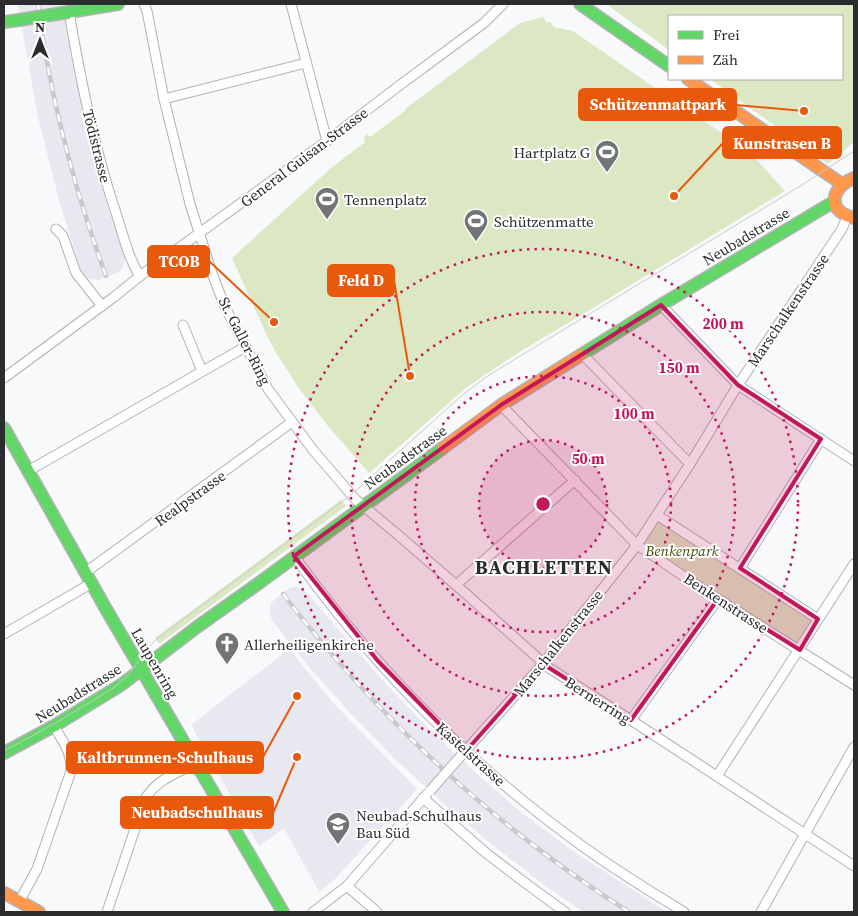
<svg xmlns="http://www.w3.org/2000/svg" width="858" height="916" font-family="'Source Serif 4',serif">
<rect width="100%" height="100%" fill="#f8f9fb"/>
<g fill="#e8e9f0">
<polygon points="18,4 62,4 75,75 88,137 106,201 124,253 125,260 123,267 119,272 98,280 90,279 84,275 80,268 59,200 38,117 23,34"/>
<polygon points="291,587 299,587 308,594 344,636 386,684 429,729 475,772 522,813 573,851 667,912 583,912 547,887 495,847 445,805 397,761 352,715 309,667 272,620 270,614 270,605 274,600"/>
<polygon points="289,649 335,705 417,789 336,878 319,892 284,828 259,846 191,725"/>
</g>
<g fill="#dce8c4">
<polygon points="606,4 854,4 854,142 828,164 710,79 842,79 842,16 669,16 669,50"/>
<polygon points="543,17 547,23 550,22 554,27 573,31 671,99 749,151 785,191 580,316 521,351 467,387 369,473 328,426 298,387 273,348 274,348 269,340 232,258 331,168 365,142 364,140 365,139 364,137 367,134 370,137 405,111 405,109 520,23"/>
<polygon points="341,500 346,506 159,644 155,638"/>
<polygon points="660,513 820,616 799,648 639,546"/>
</g>
<g fill="none" stroke-linecap="round" stroke-linejoin="round">
<defs>
<g id="street">
<polyline points="144,4 147,11 164,99 190,204 213,276 225,307 268,389 313,450 356,500 397,534 456,585 549,668 631,720 854,866"/>
<polyline points="291,4 327,141"/>
<path d="M 69,12 C 81,82 95,152 118,219 C 124,239 129,259 140,276"/>
<polyline points="164,99 306,63"/>
<polyline points="56,229 63,236 76,273 102,306"/>
<polyline points="661,305 738,385 854,461"/>
<polyline points="183,325 202,371"/>
<polyline points="582,354 690,464"/>
<polyline points="4,378 114,297 140,276 327,141 396,88 484,23 503,4"/>
<polyline points="501,405 637,545 718,599 854,685"/>
<polyline points="28,471 245,347"/>
<polyline points="657,515 818,619"/>
<path d="M 294,556 C 375,668 473,768 585,848 C 617,871 651,892 684,912"/>
<polyline points="740,568 821,439"/>
<polyline points="86,572 292,422"/>
<polyline points="456,585 575,480"/>
<polyline points="4,634 92,583"/>
<polyline points="631,720 718,599"/>
<polyline points="459,758 543,664 637,545 690,464 738,385 842,229 847,217"/>
<polyline points="717,776 854,564"/>
<polyline points="423,798 486,853 528,885 565,912"/>
<polyline points="347,886 377,912"/>
<path d="M 19,902 L 37,869 L 70,774 C 74,755 63,742 54,726"/>
<path d="M 107,912 L 145,799 C 157,779 177,773 196,763"/>
<polyline points="313,912 347,886 427,794"/>
<polyline points="761,912 854,747"/>
</g>
<g id="fast">
<polyline points="580,4 669,66"/>
<polyline points="69,12 118,4"/>
<polyline points="4,22 19,20"/>
<polyline points="581,355 661,305 835,201"/>
<polyline points="4,428 106,609 283,912"/>
<polyline points="4,753 54,726 121,685 197,627 259,583 443,448"/>
</g>
<g id="slow">
<polyline points="688,79 842,184"/>
<path d="M 854,178 C 830,188 826,211 854,218"/>
<polyline points="443,448 501,405 581,355"/>
<polyline points="4,893 39,912"/>
</g>
</defs>
<use href="#street" stroke="#b1b2b4" stroke-width="11"/>
<use href="#fast" stroke="#b1b2b4" stroke-width="14"/>
<use href="#slow" stroke="#b1b2b4" stroke-width="14"/>
<use href="#street" stroke="#fefefe" stroke-width="9"/>
<use href="#fast" stroke="#63d668" stroke-width="11"/>
<use href="#slow" stroke="#ff974d" stroke-width="11"/>
<polyline stroke="#c8c9ca" stroke-width="1" points="4,751 54,724 115,687 130,673 147,649 158,638 351,495 460,397 486,377 512,361 802,185 854,151"/>
<defs>
<g id="rail">
<path d="M 38,4 C 50,97 74,188 106,276"/>
<path d="M 283,594 C 380,720 495,827 629,912"/>
</g>
</defs>
<use href="#rail" stroke="#c8c9ca" stroke-width="4.5"/>
<use href="#rail" stroke="#fff" stroke-width="2.5" stroke-dasharray="8" stroke-linecap="butt"/>
<defs>
<polyline id="street-bridge" points="430,791 459,758"/>
<polyline id="fast-bridge" points="19,20 69,12"/>
</defs>
<use href="#street-bridge" stroke="#b1b2b4" stroke-width="11" stroke-linecap="butt"/>
<use href="#fast-bridge" stroke="#b1b2b4" stroke-width="14" stroke-linecap="butt"/>
<use href="#street-bridge" stroke="#fefefe" stroke-width="9"/>
<use href="#fast-bridge" stroke="#63d668" stroke-width="11"/>
</g>
<path fill="#c2185b" fill-opacity="0.2" stroke="#c2185b" stroke-width="4" stroke-linejoin="round" d="M 661,305 L 738,385 L 821,439 L 740,568 L 818,619 L 800,650 L 718,599 L 631,720 L 543,664 L 466,751 L 377,660 L 294,556 L 501,405 Z"/>
<circle cx="543" cy="504" r="64" fill="#c2185b" fill-opacity=".12"/>
<g fill="none" stroke="#c2185b" stroke-width="2.5" stroke-dasharray="2.5 5">
<circle cx="543" cy="504" r="64"/>
<circle cx="543" cy="504" r="128"/>
<circle cx="543" cy="504" r="192"/>
<circle cx="543" cy="504" r="255"/>
</g>
<defs>
<symbol id="stadium-pin" viewBox="-11 -11 22 30"><path d="M0 17L-7.5 6A9.5 9.5 0 1 1 7.5 6Z" fill="#737475" stroke="#fff"/><path d="M0-5a6.5 5 0 1 0 0 10a6.5 5 0 1 0 0-10ZM-3.5-1.8h7v3.6h-7Z" fill="#fff"/></symbol>
<symbol id="church-pin" viewBox="-11 -11 22 30"><path d="M0 17L-7.5 6A9.5 9.5 0 1 1 7.5 6Z" fill="#737475" stroke="#fff"/><path d="M-1.2-6h2.4v3.5h3.3v2.4h-3.3V6h-2.4V-.1h-3.3v-2.4h3.3Z" fill="#fff"/></symbol>
<symbol id="school-pin" viewBox="-11 -11 22 30"><path d="M0 17L-7.5 6A9.5 9.5 0 1 1 7.5 6Z" fill="#737475" stroke="#fff"/><path d="M0-5L7-2L0 1L-7-2ZM-4 1L0 2.5L4 1V4Q0 6-4 4Z" fill="#fff"/></symbol>
</defs>
<g fill-rule="evenodd">
<use href="#stadium-pin" x="593" y="138" width="28" height="38"/>
<use href="#stadium-pin" x="313" y="185" width="28" height="38"/>
<use href="#stadium-pin" x="462" y="207" width="28" height="38"/>
<use href="#church-pin" x="213" y="630" width="28" height="38"/>
<use href="#school-pin" x="324" y="810" width="28" height="38"/>
</g>
<g text-anchor="middle" dominant-baseline="central" stroke-width="4" stroke-linejoin="round" paint-order="stroke">
<g font-size="15" fill="#2b2c2d" stroke="#fff">
<text transform="translate(97 146) rotate(76)">Tödistrasse</text>
<text transform="translate(304 157) rotate(-37)">General Guisan-Strasse</text>
<text transform="translate(746 236) rotate(-31)">Neubadstrasse</text>
<text transform="translate(788 310) rotate(-56)">Marschalkenstrasse</text>
<text transform="translate(245 341) rotate(63)">St. Galler-Ring</text>
<text transform="translate(405 457) rotate(-36)">Neubadstrasse</text>
<text transform="translate(190 498) rotate(-36)">Realpstrasse</text>
<text transform="translate(726 603) rotate(33)">Benkenstrasse</text>
<text transform="translate(558 643) rotate(-51)">Marschalkenstrasse</text>
<text transform="translate(155 663) rotate(60)">Laupenring</text>
<text transform="translate(78 693) rotate(-32)">Neubadstrasse</text>
<text transform="translate(598 700) rotate(32)">Bernerring</text>
<text transform="translate(471 754) rotate(42)">Kastelstrasse</text>
</g>
<g font-size="15" fill="#2b2c2d" stroke="#fff" text-anchor="start">
<text x="590" y="152" text-anchor="end">Hartplatz G</text>
<text x="344" y="199">Tennenplatz</text>
<text x="494" y="221">Schützenmatte</text>
<text x="244" y="644">Allerheiligenkirche</text>
<text x="356" y="815">Neubad-Schulhaus<tspan x="356" dy="17">Bau Süd</tspan></text>
</g>
<g font-size="15" font-style="italic" fill="#42520c" stroke="#fff">
<text x="682" y="550">Benkenpark</text>
</g>
<g font-size="20" font-weight="bold" letter-spacing="1" fill="#2b2c2d" stroke="#fff">
<text x="544" y="567">BACHLETTEN</text>
</g>
</g>
<circle cx="543" cy="504" r="8" fill="#c2185b" stroke="#fff" stroke-width="2.5"/>
<g font-size="15" text-anchor="middle" font-weight="bold" fill="#c2185b" stroke="#fff" stroke-width="4" stroke-linejoin="round" paint-order="stroke">
<text x="723" y="329">200 m</text>
<text x="679" y="373">150 m</text>
<text x="634" y="419">100 m</text>
<text x="588" y="464">50 m</text>
</g>
<path fill="none" stroke="#e8590c" stroke-width="2" d="M804 111L736 105M674 196L723 143M274 322L209 261M410 376L394 280M297 696L263 757M297 757L273 813"/>
<g fill="#e8590c" stroke="#fff" stroke-width="2">
<circle cx="804" cy="111" r="5"/>
<circle cx="674" cy="196" r="5"/>
<circle cx="274" cy="322" r="5"/>
<circle cx="410" cy="376" r="5"/>
<circle cx="297" cy="696" r="5"/>
<circle cx="297" cy="757" r="5"/>
</g>
<g fill="#e8590c" stroke="#e8590c" stroke-width="2">
<rect x="579" y="89" width="157" height="31" rx="5"/>
<rect x="723" y="127" width="118" height="31" rx="5"/>
<rect x="148" y="246" width="61" height="31" rx="5"/>
<rect x="328" y="265" width="66" height="31" rx="5"/>
<rect x="67" y="742" width="196" height="31" rx="5"/>
<rect x="121" y="797" width="152" height="31" rx="5"/>
</g>
<g font-size="16" text-anchor="middle" font-weight="bold" fill="#fff">
<text x="658" y="110">Schützenmattpark</text>
<text x="782" y="149">Kunstrasen B</text>
<text x="179" y="267">TCOB</text>
<text x="361" y="286">Feld D</text>
<text x="165" y="763">Kaltbrunnen-Schulhaus</text>
<text x="197" y="818">Neubadschulhaus</text>
</g>
<rect width="858" height="916" fill="none" stroke="#2b2c2d" stroke-width="10"/>
<rect x="668" y="15" width="175" height="65" fill="#ffffff" stroke="#aaabab"/>
<rect x="678" y="31" width="25" height="8" fill="#63d668" stroke="#aaabab"/>
<text x="713" y="40" font-size="15" fill="#2b2c2d">Frei</text>
<rect x="678" y="56" width="25" height="8" fill="#ff974d" stroke="#aaabab"/>
<text x="713" y="65" font-size="15" fill="#2b2c2d">Zäh</text>
<g transform="translate(40 40)" stroke="#ffffff" stroke-width="4" paint-order="stroke">
<path d="M0-4L9 19L0 12L-9 19Z" fill="#2b2c2d"/>
<text y="-8" font-size="14" font-weight="bold" text-anchor="middle" fill="#2b2c2d">N</text>
</g>
</svg>
